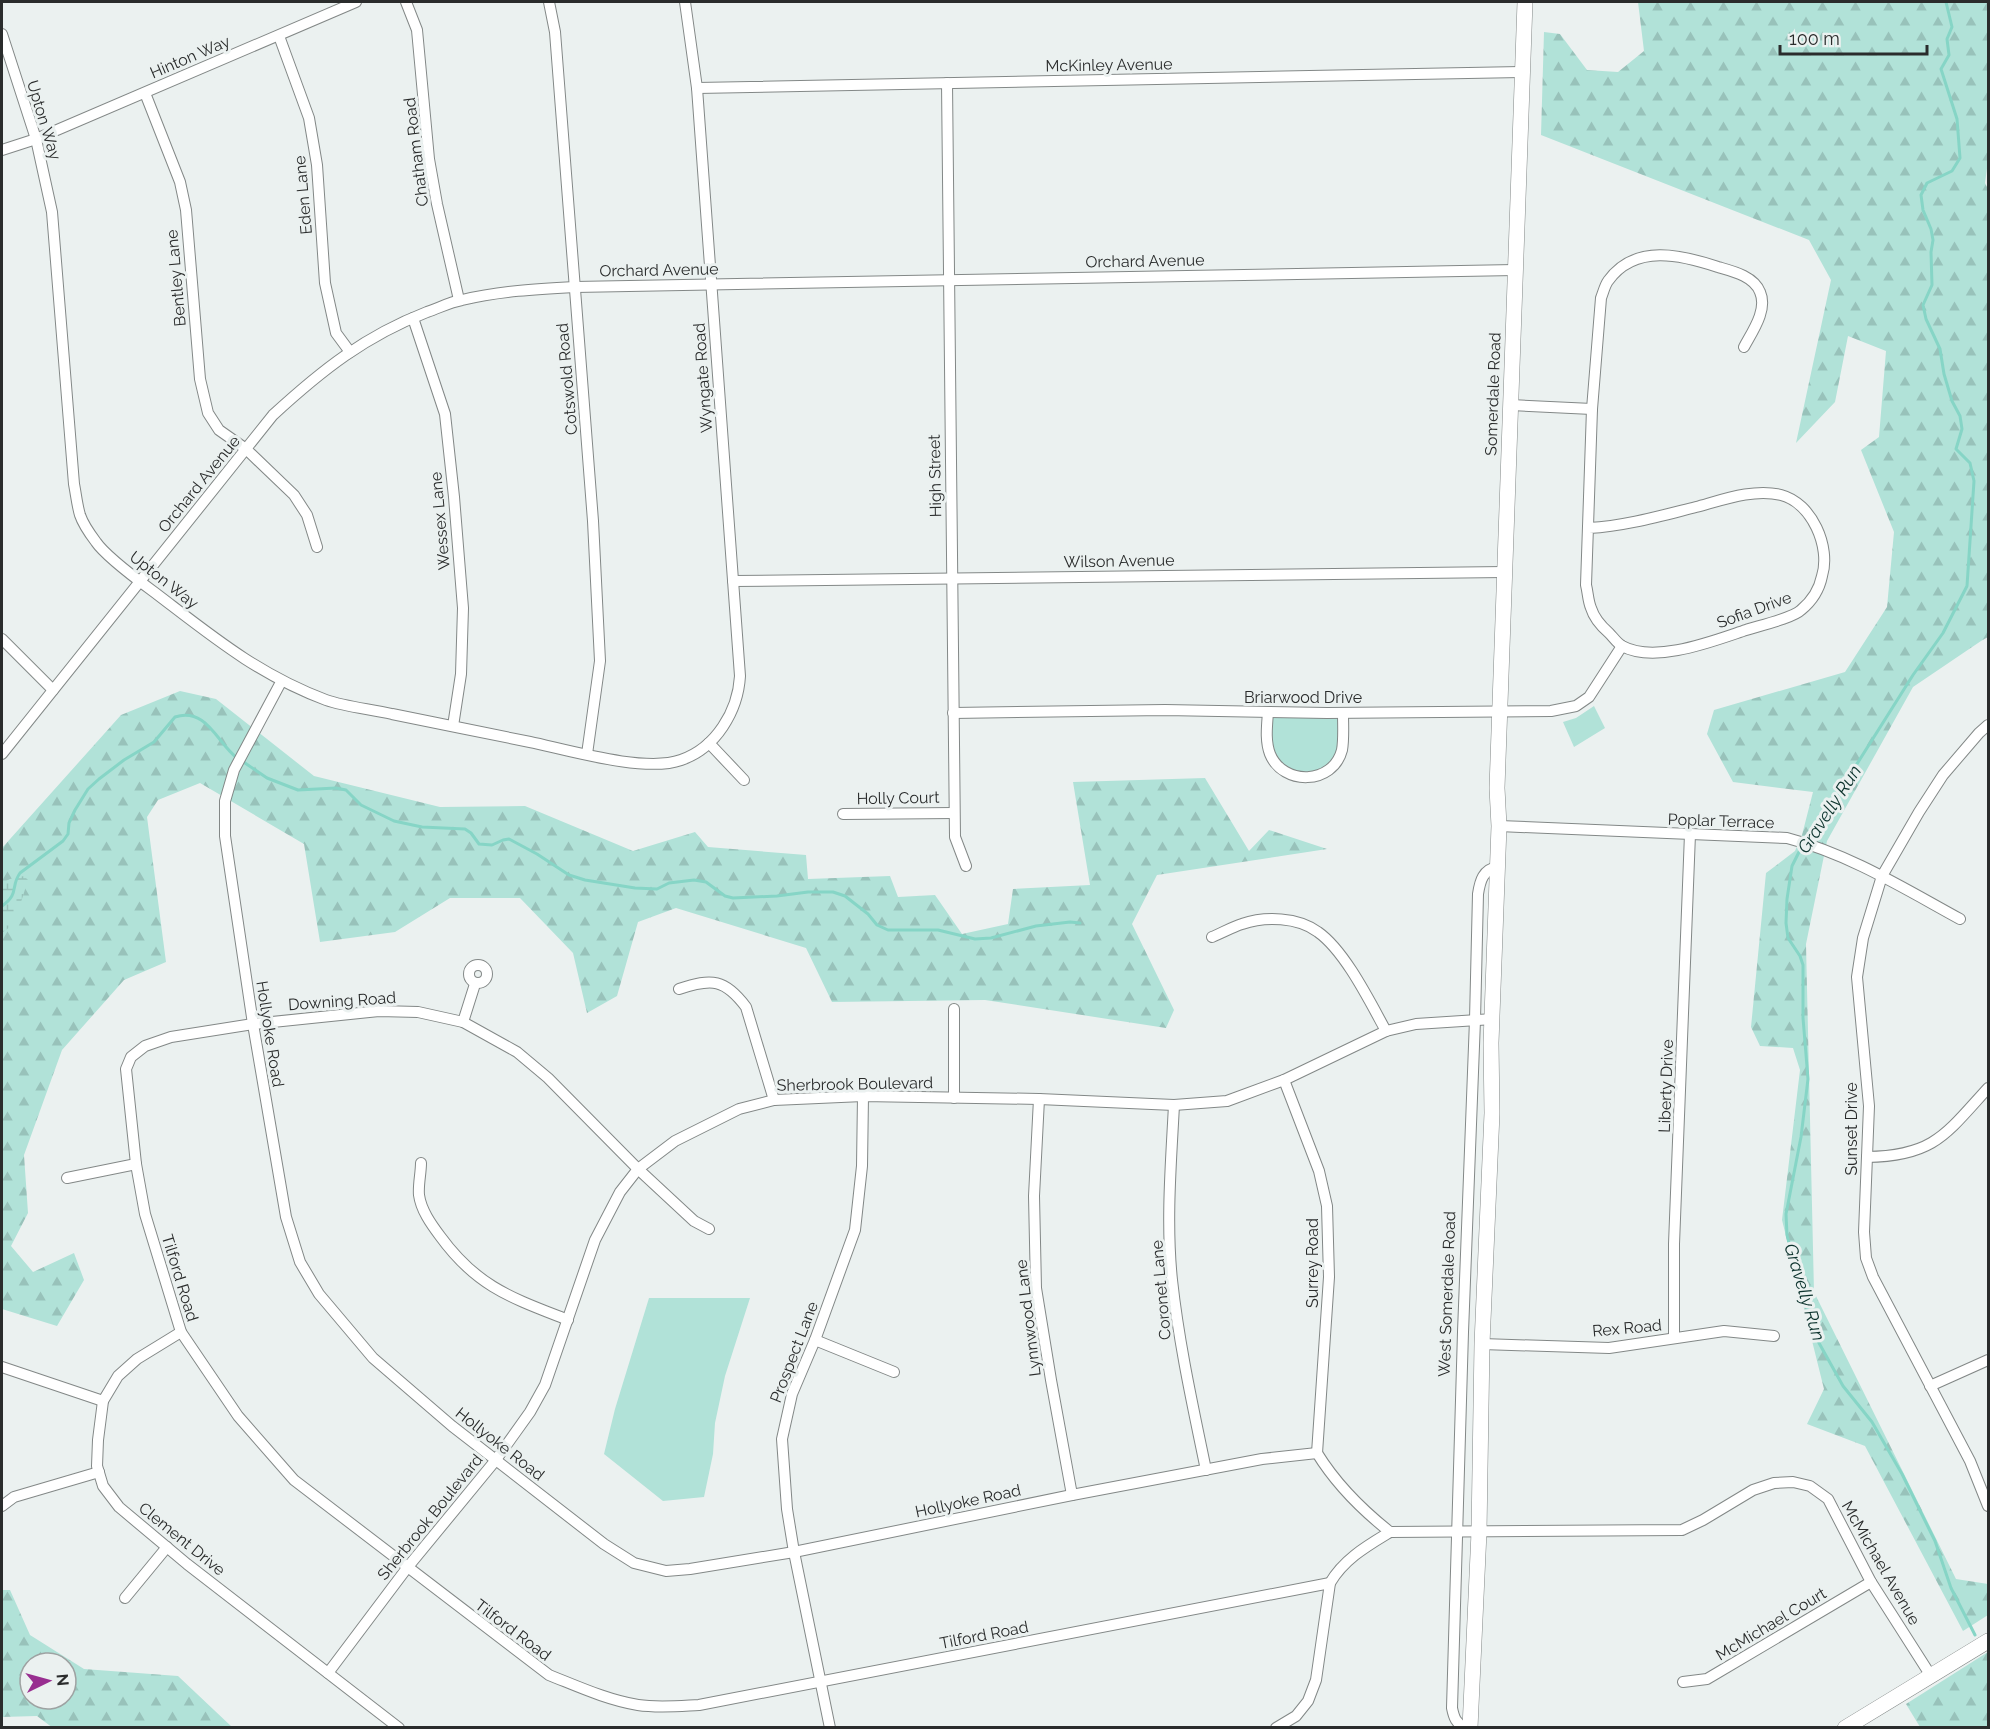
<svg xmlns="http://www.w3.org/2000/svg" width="1990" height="1729" font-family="Raleway,sans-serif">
<defs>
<pattern id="forest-firs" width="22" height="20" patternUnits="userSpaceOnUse" patternTransform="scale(1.5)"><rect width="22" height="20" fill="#b1e2d8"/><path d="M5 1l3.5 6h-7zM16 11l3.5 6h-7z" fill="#98c2ba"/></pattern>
<pattern id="wetland-marsh" width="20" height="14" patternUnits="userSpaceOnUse" patternTransform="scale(1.5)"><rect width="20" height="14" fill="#b1e2d8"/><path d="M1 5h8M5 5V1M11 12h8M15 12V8" fill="none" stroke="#98c2ba"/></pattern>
</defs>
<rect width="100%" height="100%" fill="#ebf1f0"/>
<g fill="#b1e2d8">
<polygon points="1594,706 1605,728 1574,747 1563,722 1576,718"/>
<polygon points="1268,712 1343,713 1342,742 1333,766 1304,778 1274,760"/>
<polygon points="649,1298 750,1298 725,1376 715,1423 713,1454 704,1497 663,1501 604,1454 615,1409"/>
</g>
<g fill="url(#forest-firs)" fill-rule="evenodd">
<polygon points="1638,2 1988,2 1988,161 1985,183 1988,189 1988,637 1981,641 1913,687 1827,841 1806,944 1814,1292 1956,1579 1988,1584 1988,1615 1963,1631 1865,1446 1807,1424 1824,1389 1782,1220 1800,1070 1793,1048 1760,1046 1751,1027 1766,873 1795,851 1802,835 1813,792 1733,782 1707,734 1714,710 1845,672 1887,607 1894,532 1861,450 1879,437 1886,351 1848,336 1835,402 1796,443 1831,280 1809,240 1541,135 1544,32 1560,34 1587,70 1618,72 1644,51"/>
<polygon points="180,691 216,699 314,776 440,807 525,806 633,851 695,832 708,847 806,855 808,879 890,876 898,897 935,895 962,934 1008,924 1013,889 1090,885 1073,782 1205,778 1249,851 1269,830 1327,849 1157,875 1132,924 1174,1010 1166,1028 985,1000 832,1002 806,948 676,908 638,922 617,996 587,1013 573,953 520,898 450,898 395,932 320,942 304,844 200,783 158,800 147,817 166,962 124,980 62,1050 24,1155 28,1213 11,1246 33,1272 74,1253 84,1280 57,1326 2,1309 2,848 121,715"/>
<path d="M 2,1590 L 10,1590 L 30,1635 L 84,1669 L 178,1676 L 232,1727 L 53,1728 L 37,1716 L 2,1717 ZM 30,1663 L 66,1663 L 66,1699 L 30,1699 Z"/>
<polygon points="1988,1652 1988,1727 1920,1727 1906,1704"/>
</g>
<polygon fill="url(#wetland-marsh)" points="24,876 28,880 14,924 3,932 2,942 2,883 10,879"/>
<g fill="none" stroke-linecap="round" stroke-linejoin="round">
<g stroke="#86d5c6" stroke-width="3">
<polyline points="242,761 267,778 298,790 336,788 346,790 361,805 394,821 422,827 465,829 471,833 479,844 492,845 503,840 509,839 537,854 569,875 585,880 635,888 657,889 669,883 694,880 706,882 725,896 733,898 777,896 808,892 833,892 845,896 868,914 877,925 888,930 938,930 975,939 991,938 1036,926 1070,922 1080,923"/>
<polyline points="1809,840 1913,675 1943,633 1967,586 1974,481 1970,463 1956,449 1962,429 1960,416 1952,401 1944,374 1940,349 1926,319 1923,305 1932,285 1931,252 1933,240 1931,229 1923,210 1921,195 1927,183 1952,171 1960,158 1957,119 1941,69 1949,55 1947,39 1952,27 1946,2"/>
<polyline points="1805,845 1799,852 1792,866 1787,899 1786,923 1788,938 1800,956 1803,965 1803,1018 1808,1079 1801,1137 1786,1214 1787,1235 1795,1267 1803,1289 1809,1316 1819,1343 1843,1386 1872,1422 1902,1474 1935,1541 1951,1588 1975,1635"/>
<path d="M 2,906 C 20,893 10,887 20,873 L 63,841 L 68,834 L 69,823 L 75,810 L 88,789 L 99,779 L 124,760 L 154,742 L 175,717 C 207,707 217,743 237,758"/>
</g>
<defs>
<g id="street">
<polyline points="406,2 417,30 429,159 437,204 459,300"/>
<polyline points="549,2 555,32 593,521 600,661 587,754"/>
<path d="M 2,34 L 36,139 L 52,212 L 74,484 C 76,494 77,505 80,515 C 83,524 90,534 96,542 C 107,558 142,583 158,595 C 213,637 259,675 326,700 C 346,707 371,709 392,714 C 438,723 484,733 530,742 C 568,750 645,773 681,760 C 716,748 738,711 740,676 L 697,88 L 685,2"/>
<polyline points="279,36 309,118 317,165 325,283 336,333 350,352"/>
<polyline points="947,83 955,837 966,866"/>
<polyline points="697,88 1521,72"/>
<polyline points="145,93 180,182 186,210 200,379 208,413 219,430 246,449 294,495 307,515 317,547"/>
<polyline points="2,150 36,139 356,2"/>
<polyline points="413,318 445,414 454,497 463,608 461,674 453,726"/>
<polyline points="1511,405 1592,409"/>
<path d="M 1589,528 C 1625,526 1660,516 1696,507 C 1722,500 1754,488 1781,495 C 1812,503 1831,547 1822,576 C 1819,591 1812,601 1801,610 C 1793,618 1758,626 1746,630 C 1713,641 1655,664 1622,646 C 1617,643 1613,637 1609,633 C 1601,626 1594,618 1591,608 C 1588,601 1588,593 1586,585 L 1592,409 L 1601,298 C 1603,293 1605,285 1608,281 C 1635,243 1682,255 1718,267 C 1732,271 1754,276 1760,292 C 1768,310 1752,332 1744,347"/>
<polyline points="733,581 1505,572"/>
<polyline points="2,639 53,690"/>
<polyline points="281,682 234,770 225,801 225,836 253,1024 286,1217 300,1262 319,1294 373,1358 452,1426 604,1544 634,1563 666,1571 690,1569 794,1552 1072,1495 1262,1459 1317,1453"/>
<path d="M 1268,712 C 1267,726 1265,741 1270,754 C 1283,786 1333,785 1342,750 C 1344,739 1343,725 1343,713"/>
<polyline points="953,713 1165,710 1327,713 1551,711 1576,706 1589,697 1622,646"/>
<polyline points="1988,725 1979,733 1943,775 1919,812 1882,876 1863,938 1857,977 1869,1106 1864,1232 1866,1258 1873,1277 1970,1461 1988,1506"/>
<polyline points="709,743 744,780"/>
<path d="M 2,754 L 273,415 C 322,370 365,336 427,312 C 439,308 450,302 462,300 C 499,291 537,289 575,287 L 1515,270"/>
<polyline points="843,814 954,813"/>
<path d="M 1499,826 L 1787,838 C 1849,854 1905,889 1960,919"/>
<path d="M 1212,937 C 1222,933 1232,927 1242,924 C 1265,916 1298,917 1318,932 C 1345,951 1370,1002 1386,1031"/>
<circle cx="478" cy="974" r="9"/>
<path d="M 679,989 C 712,978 725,979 746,1007 L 774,1100"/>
<polyline points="463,1022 475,984"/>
<polyline points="1284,1080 1319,1171 1327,1206 1329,1277 1317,1453"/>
<polyline points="954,1098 954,1009"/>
<polyline points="1039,1099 1034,1196 1036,1288 1051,1380 1072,1495"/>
<path d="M 1174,1105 C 1171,1163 1166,1222 1172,1280 C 1179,1344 1193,1407 1206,1470"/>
<path d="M 1867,1157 C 1934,1156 1946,1134 1988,1088"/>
<path d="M 421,1163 C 421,1173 418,1185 419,1195 C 421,1210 431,1224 440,1236 C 477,1287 512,1298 568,1320"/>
<polyline points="67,1178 136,1164"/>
<path d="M 709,1229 L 694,1221 L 638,1169 L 548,1078 L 517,1052 L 463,1022 L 418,1012 L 379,1011 L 253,1024 L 171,1037 L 145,1046 L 131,1057 L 126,1069 L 136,1164 L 145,1214 L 181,1332 L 238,1416 L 294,1480 L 549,1675 C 577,1686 607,1700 638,1705 C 658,1708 679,1706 699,1705 L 1330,1583"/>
<polyline points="181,1332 137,1359 118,1376 103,1401 98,1440 97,1466 103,1486 119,1507 187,1564 399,1728"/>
<polyline points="1674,1338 1674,1244 1690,834"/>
<polyline points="815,1340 894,1372"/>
<polyline points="1482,1344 1609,1348 1724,1331 1774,1336"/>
<polyline points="2,1367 103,1401"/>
<polyline points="1930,1386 1988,1360"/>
<path d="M 1317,1453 C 1336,1484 1361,1509 1390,1532 L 1682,1530 L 1703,1520 L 1753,1490 L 1774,1483 L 1793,1482 L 1810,1486 L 1828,1499 L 1871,1582 L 1931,1676"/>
<polyline points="2,1506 14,1497 99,1472"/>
<polyline points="125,1598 167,1547"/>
<polyline points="328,1673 407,1568 495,1461 530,1412 545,1385 595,1240 620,1192 638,1169 675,1141 739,1109 774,1100 863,1096 1039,1099 1174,1105 1227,1101 1284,1080 1386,1031 1416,1024 1493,1019"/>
<polyline points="1683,1682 1707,1679 1871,1582"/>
<polyline points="830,1728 794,1552 787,1509 782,1439 792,1394 815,1340 855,1230 862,1166 863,1096"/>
<path d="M 1276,1728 L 1296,1716 L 1308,1701 L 1316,1680 L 1330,1583 C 1344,1559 1367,1546 1390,1532"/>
<path d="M 1465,1728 C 1456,1723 1454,1718 1452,1708 L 1463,1332 L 1475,1020 L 1478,894 C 1480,881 1483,869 1498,867"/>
</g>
<g id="secondary">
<polyline points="1470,1728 1479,1532 1482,1344 1492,1113 1491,1043 1499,826 1497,788 1525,2"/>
<polyline points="1845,1728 1988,1641"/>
</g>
</defs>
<use href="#street" stroke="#838887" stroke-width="12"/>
<use href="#secondary" stroke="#838887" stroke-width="16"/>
<use href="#street" stroke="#fff" stroke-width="10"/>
<use href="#secondary" stroke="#fff" stroke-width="15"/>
</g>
<g text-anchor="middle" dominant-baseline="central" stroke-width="6" stroke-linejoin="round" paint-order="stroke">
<g font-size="16" fill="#2a2c2c" stroke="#ebf1f0">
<text transform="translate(190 57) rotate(-23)">Hinton Way</text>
<text transform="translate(1109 65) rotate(-1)">McKinley Avenue</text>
<text transform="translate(44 120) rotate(73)">Upton Way</text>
<text transform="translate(416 152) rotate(-97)">Chatham Road</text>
<text transform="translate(303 195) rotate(-95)">Eden Lane</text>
<text transform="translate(1145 261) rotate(-1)">Orchard Avenue</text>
<text transform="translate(659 270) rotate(-1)">Orchard Avenue</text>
<text transform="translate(176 278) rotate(-95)">Bentley Lane</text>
<text transform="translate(703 378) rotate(-94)">Wyngate Road</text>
<text transform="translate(567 379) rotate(-95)">Cotswold Road</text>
<text transform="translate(1493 394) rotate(-88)">Somerdale Road</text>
<text transform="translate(935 476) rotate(-91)">High Street</text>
<text transform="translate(199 484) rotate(-51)">Orchard Avenue</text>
<text transform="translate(440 521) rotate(-95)">Wessex Lane</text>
<text transform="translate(1119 561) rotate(-1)">Wilson Avenue</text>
<text transform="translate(164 580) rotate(38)">Upton Way</text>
<text transform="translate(1754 610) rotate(-20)">Sofia Drive</text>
<text x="1303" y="697">Briarwood Drive</text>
<text transform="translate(898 798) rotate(-1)">Holly Court</text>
<text transform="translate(1721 821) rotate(2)">Poplar Terrace</text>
<text transform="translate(342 1001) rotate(-4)">Downing Road</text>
<text transform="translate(270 1034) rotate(81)">Hollyoke Road</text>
<text transform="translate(855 1084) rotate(-1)">Sherbrook Boulevard</text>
<text transform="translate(1666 1086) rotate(-88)">Liberty Drive</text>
<text transform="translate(1851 1129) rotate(-90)">Sunset Drive</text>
<text transform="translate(1312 1263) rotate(-90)">Surrey Road</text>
<text transform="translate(180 1278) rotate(73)">Tilford Road</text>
<text transform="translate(1161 1290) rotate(-95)">Coronet Lane</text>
<text transform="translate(1447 1294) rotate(-88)">West Somerdale Road</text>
<text transform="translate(1028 1318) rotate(-97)">Lynnwood Lane</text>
<text transform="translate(1627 1328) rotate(-5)">Rex Road</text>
<text transform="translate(794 1352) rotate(-69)">Prospect Lane</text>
<text transform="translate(500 1444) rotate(38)">Hollyoke Road</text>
<text transform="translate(968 1501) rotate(-12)">Hollyoke Road</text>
<text transform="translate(430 1517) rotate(-51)">Sherbrook Boulevard</text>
<text transform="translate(182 1539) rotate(39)">Clement Drive</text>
<text transform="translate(1881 1563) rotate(60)">McMichael Avenue</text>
<text transform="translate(1771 1624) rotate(-31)">McMichael Court</text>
<text transform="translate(513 1630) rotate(37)">Tilford Road</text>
<text transform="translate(984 1635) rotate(-11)">Tilford Road</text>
</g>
<g font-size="18" font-style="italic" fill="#0c332d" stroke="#ebf1f0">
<text transform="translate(1829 809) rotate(-57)">Gravelly Run</text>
<text transform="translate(1805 1292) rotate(73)">Gravelly Run</text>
</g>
</g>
<rect width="1990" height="1729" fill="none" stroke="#2a2c2c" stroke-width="6"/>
<g transform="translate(48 1681) rotate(85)"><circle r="28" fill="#ebf1f0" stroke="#9ea2a2" stroke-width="1.5"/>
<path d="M0-4.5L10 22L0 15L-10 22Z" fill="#982e90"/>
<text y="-9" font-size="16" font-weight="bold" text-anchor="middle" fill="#2a2c2c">N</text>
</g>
<path d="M1780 45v9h147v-9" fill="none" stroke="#2a2c2c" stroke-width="3"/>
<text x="1789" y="45" font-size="18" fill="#2a2c2c" stroke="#ebf1f0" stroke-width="4.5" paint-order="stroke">100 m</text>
</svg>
